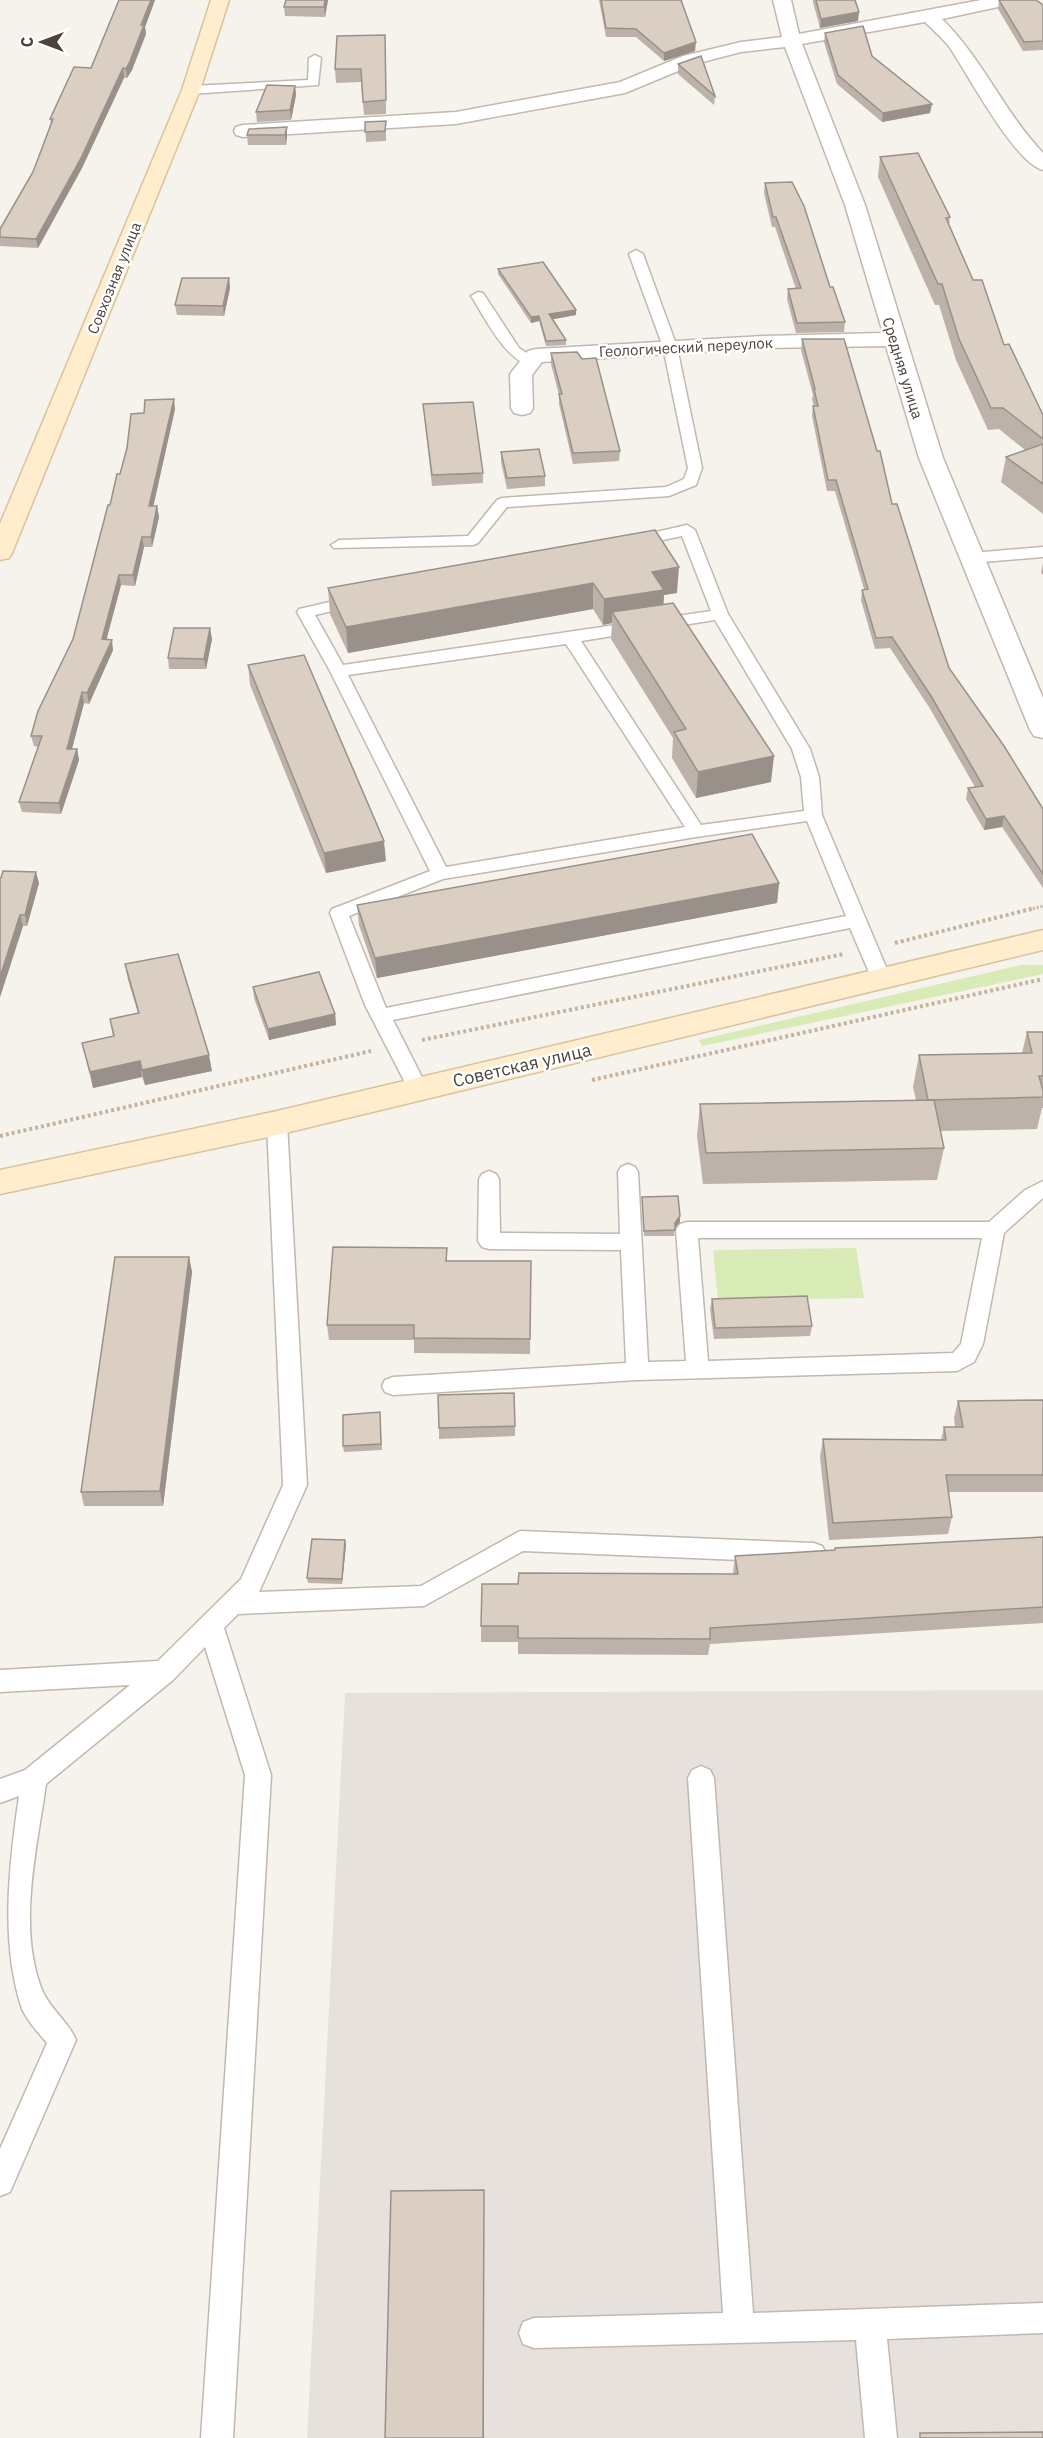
<svg xmlns="http://www.w3.org/2000/svg" width="1043" height="2438" font-family="'IBM Plex Sans',sans-serif">
<rect width="100%" height="100%" fill="#f6f2ec"/>
<polygon fill="#e6e1dd" points="1043,1690 1043,2438 307,2438 345,1693"/>
<g fill="#d8eab5">
<polygon points="1021,965 1043,965 1043,974 702,1046 699,1040"/>
<polygon points="856,1248 864,1298 718,1300 713,1250"/>
</g>
<g fill="none" stroke-linecap="round" stroke-linejoin="round">
<defs>
<g id="lane">
<polygon points="315,55 321,58 318,85 191,94 185,90 191,86 308,80 309,58"/>
<polygon points="636,250 643,254 677,347 702,468 696,485 669,496 507,507 478,543 473,545 334,548 331,545 339,540 468,536 497,500 502,498 666,487 684,479 688,468 663,347 629,254"/>
<path d="M 478,292 L 483,293 L 519,348 L 539,361 L 537,364 C 510,371 484,315 471,296 Z"/>
<path d="M 687,525 L 695,530 L 728,614 L 810,749 L 819,777 L 822,815 L 891,979 L 888,984 L 881,986 L 874,984 L 850,928 L 393,1020 L 428,1089 L 425,1094 L 418,1096 L 411,1094 L 365,1005 L 330,913 L 332,909 L 430,871 L 330,671 L 297,612 L 299,609 L 356,596 L 362,598 L 364,601 L 362,604 L 315,615 L 343,665 L 711,611 L 682,536 L 630,547 L 622,542 L 625,539 ZM 715,620 L 792,749 L 801,777 L 804,811 L 701,825 L 581,641 ZM 566,644 L 685,827 L 446,867 L 348,675 ZM 807,821 L 846,916 L 386,1008 L 349,916 L 443,879 L 696,837 Z"/>
<polygon points="1043,547 1043,557 972,563 964,558 972,553"/>
<path d="M 277,1116 L 284,1118 L 287,1123 L 307,1485 L 259,1592 L 421,1586 L 520,1531 L 814,1543 L 822,1546 L 826,1553 L 822,1560 L 814,1563 L 523,1551 L 424,1606 L 238,1614 L 224,1628 L 271,1775 L 233,2438 L 201,2438 L 245,1775 L 205,1647 L 173,1680 L 46,1784 C 37,1849 17,1926 42,1990 C 50,2009 68,2021 76,2040 L 10,2192 L 0,2196 L 0,2149 L 47,2043 C 38,2032 28,2022 22,2009 C 0,1943 9,1865 19,1796 L 0,1803 L 0,1779 L 25,1770 L 130,1685 L 0,1692 L 0,1670 L 158,1661 L 241,1579 L 283,1485 L 267,1123 L 270,1118 Z"/>
<path d="M 628,1164 L 635,1167 L 638,1172 L 648,1362 L 686,1361 L 676,1230 L 680,1224 L 687,1222 L 989,1222 L 1025,1190 L 1043,1181 L 1043,1198 L 1004,1233 L 983,1344 L 974,1362 L 957,1371 L 637,1380 L 393,1395 L 385,1392 L 382,1386 L 385,1380 L 393,1377 L 626,1363 L 621,1250 L 489,1249 L 482,1247 L 478,1241 L 479,1179 L 482,1174 L 489,1171 L 496,1174 L 499,1179 L 500,1233 L 620,1234 L 618,1172 L 621,1167 ZM 698,1238 L 982,1238 L 961,1344 L 953,1353 L 708,1361 Z"/>
<polygon points="701,1766 710,1770 714,1778 753,2313 1043,2303 1043,2333 887,2339 897,2438 865,2438 856,2340 534,2348 523,2344 519,2333 523,2322 534,2318 723,2313 688,1778 692,1770"/>
</g>
<path id="street" d="M 773,0 L 791,0 L 799,34 L 981,0 L 1015,0 L 1012,4 L 942,19 C 982,58 1004,112 1043,153 L 1043,170 C 1014,163 967,72 948,45 C 941,37 933,30 925,22 L 802,44 L 865,205 L 943,458 L 1043,698 L 1043,738 L 1034,736 L 1030,730 L 919,458 L 886,346 L 764,348 L 542,362 L 532,375 L 533,408 L 530,413 L 522,415 L 514,413 L 511,408 L 510,374 L 528,351 L 536,349 L 764,336 L 883,333 L 845,205 L 785,47 L 741,52 L 695,64 L 625,93 L 456,124 L 243,137 L 236,135 L 234,131 L 236,127 L 243,125 L 456,112 L 620,82 L 683,56 L 741,42 L 782,37 Z"/>
<g id="secondary">
<polygon points="211,0 229,0 200,90 12,553 9,558 0,560 0,524 182,90"/>
<polygon points="1043,930 1043,950 277,1135 0,1194 0,1170 277,1111"/>
</g>
</defs>
<use href="#lane" stroke="#c2b8ae" stroke-width="3"/>
<use href="#street" stroke="#c2b8ae" stroke-width="3"/>
<use href="#secondary" stroke="#d9c39d" stroke-width="3"/>
<polyline stroke="#c4b39f" stroke-width="3" stroke-dasharray="2 2" stroke-linecap="butt" points="1029,910 1043,906"/>
<g stroke="#c4b39f" stroke-width="4" stroke-dasharray="3 3" stroke-linecap="butt">
<polyline points="895,943 1035,908"/>
<polyline points="422,1040 844,954"/>
<polyline points="592,1080 1043,979"/>
<polyline points="0,1136 371,1051"/>
</g>
<use href="#lane" fill="#fff" fill-rule="evenodd"/>
<use href="#street" fill="#fff" fill-rule="evenodd"/>
<use href="#secondary" fill="#ffedcd" fill-rule="evenodd"/>
</g>
<g fill="#bcb2a9">
<polygon points="119,0 155,0 145,27 146,34 132,70 127,78 124,78 82,168 38,248 0,246 0,229 33,172 51,124 50,119 91,68"/>
<polygon points="286,0 328,0 325,17 285,16 284,7"/>
<polygon points="599,0 681,0 695,51 664,61 636,37 606,37"/>
<polygon points="813,0 855,0 858,21 820,28 813,2"/>
<polygon points="999,0 1043,5 1043,50 1023,51 998,9"/>
<polygon points="825,33 872,56 930,113 882,122 837,84 824,42"/>
<polygon points="385,35 386,114 364,115 361,82 336,83 335,69"/>
<polygon points="678,64 715,96 714,105 678,74"/>
<polygon points="295,86 296,95 291,120 257,122 256,112"/>
<polygon points="386,121 386,141 366,142 365,122"/>
<polygon points="287,127 287,137 286,145 248,145 247,135"/>
<polygon points="880,157 950,217 949,225 973,280 1004,345 1043,415 1043,514 1001,482 1006,457 1025,450 999,429 988,430 956,360 939,305 935,305 878,177"/>
<polygon points="765,183 830,287 845,322 844,332 796,333 787,299 788,289 796,289 775,227 772,227 764,193"/>
<polygon points="498,269 576,315 552,319 566,340 566,345 546,346 539,321 531,323 498,274"/>
<polygon points="229,278 230,288 224,316 177,315 175,305"/>
<polygon points="802,339 892,504 949,668 1043,809 1043,888 1002,827 984,830 966,799 968,788 975,787 929,707 890,648 875,649 861,600 862,590 864,589 835,491 827,491 812,416 813,406 814,406 812,399 813,395 801,350"/>
<polygon points="551,353 620,451 619,461 573,464 559,404 559,395 551,364"/>
<polygon points="423,404 483,473 483,483 432,486 424,414"/>
<polygon points="175,409 153,506 157,506 159,517 152,547 144,547 135,586 121,585 106,639 113,650 89,704 84,703 72,749 77,749 79,760 61,814 22,812 19,802 38,747 34,746 31,736 73,639 110,505 120,474 144,413"/>
<polygon points="501,452 545,476 545,486 507,489 501,462"/>
<polygon points="655,530 677,593 664,595 663,605 771,782 696,798 672,758 673,738 611,639 612,623 603,625 593,609 348,653 330,614 328,588"/>
<polygon points="1043,563 1043,575 1041,573"/>
<polygon points="212,639 206,669 169,669 168,658"/>
<polygon points="248,665 386,861 326,873 250,685"/>
<polygon points="0,878 39,883 27,926 23,926 0,997"/>
<polygon points="779,883 777,903 377,978 359,925 357,905"/>
<polygon points="125,964 212,1071 145,1085 142,1077 93,1088 82,1043 113,1036 110,1019 138,1013 128,980"/>
<polygon points="253,987 335,1014 336,1025 269,1040 254,998"/>
<polygon points="1027,1032 1043,1032 1043,1108 1042,1108 1037,1129 940,1131 944,1148 937,1180 703,1184 697,1136 700,1104 916,1100 913,1087 919,1055 1022,1053"/>
<polygon points="642,1197 680,1216 680,1222 675,1228 674,1236 644,1236"/>
<polygon points="447,1248 447,1261 531,1261 530,1354 414,1353 414,1340 329,1340 327,1325"/>
<polygon points="189,1257 192,1272 163,1506 84,1506 81,1492"/>
<polygon points="712,1299 812,1326 810,1336 714,1339 710,1309"/>
<polygon points="1043,1400 1043,1492 948,1492 952,1517 948,1534 829,1540 820,1457 823,1439 941,1440 944,1427 955,1427 954,1418 958,1401"/>
<polygon points="380,1412 382,1450 344,1452 343,1446"/>
<polygon points="515,1426 515,1436 439,1439 439,1428"/>
<polygon points="1043,1537 1043,1623 710,1644 708,1655 518,1654 518,1642 481,1642 481,1626 518,1584 733,1574 735,1556 835,1550 835,1548"/>
<polygon points="346,1545 342,1584 308,1583 307,1578"/>
</g>
<g fill="#999189">
<polygon points="151,0 155,0 145,27 146,34 132,70 127,78 126,69"/>
<polygon points="325,0 328,0 325,17 324,7"/>
<polygon points="859,12 858,21 820,28 821,19"/>
<polygon points="696,42 695,51 664,61 664,53"/>
<polygon points="123,68 124,78 82,168 38,248 36,239"/>
<polygon points="295,86 296,95 291,120 290,110"/>
<polygon points="932,104 930,113 882,122 883,113"/>
<polygon points="287,127 287,137 286,145 285,135"/>
<polygon points="229,278 230,288 224,316 223,306"/>
<polygon points="576,310 576,315 549,320 549,314"/>
<polygon points="539,316 539,321 531,323 531,317"/>
<polygon points="174,399 175,409 151,517 149,506"/>
<polygon points="157,506 159,517 152,547 151,537"/>
<polygon points="142,537 144,547 135,586 133,575"/>
<polygon points="679,567 677,593 664,595 663,616 612,612 612,623 603,625 604,599 652,572"/>
<polygon points="119,575 121,585 104,649 102,639"/>
<polygon points="593,583 593,609 348,653 346,627"/>
<polygon points="210,628 212,639 206,669 204,659"/>
<polygon points="112,640 113,650 89,704 87,693"/>
<polygon points="82,692 84,703 69,760 67,749"/>
<polygon points="77,749 79,760 61,814 59,803"/>
<polygon points="774,756 771,782 696,798 698,772"/>
<polygon points="1004,816 1002,827 984,830 986,819"/>
<polygon points="384,841 386,861 326,873 324,853"/>
<polygon points="36,872 39,883 27,926 25,915"/>
<polygon points="779,883 777,903 377,978 375,958"/>
<polygon points="20,915 23,926 0,997 0,977"/>
<polygon points="335,1014 336,1025 269,1040 268,1029"/>
<polygon points="209,1055 212,1071 145,1085 142,1070"/>
<polygon points="140,1061 142,1077 93,1088 90,1072"/>
<polygon points="680,1216 680,1222 674,1229 675,1223"/>
<polygon points="189,1257 192,1272 163,1506 160,1491"/>
<polygon points="345,1540 346,1545 342,1584 342,1579"/>
<polygon points="484,2190 484,2438 483,2438"/>
</g>
<g fill="#dbcfc4" stroke="#999189" stroke-width="1.5">
<polygon points="119,0 151,0 141,25 144,25 130,61 126,69 123,68 81,158 36,239 0,237 0,229 33,172 53,119 50,119 74,67 91,68"/>
<polygon points="286,0 325,0 324,7 284,7"/>
<polygon points="601,0 681,0 696,42 664,53 636,29 606,28"/>
<polygon points="816,0 855,0 859,12 821,19"/>
<polygon points="999,0 1036,0 1043,5 1043,41 1024,42"/>
<polygon points="863,26 872,56 932,104 883,113 838,75 825,33"/>
<polygon points="385,35 386,100 363,102 361,69 335,69 337,36"/>
<polygon points="701,56 715,96 678,64"/>
<polygon points="267,85 295,86 290,110 256,112"/>
<polygon points="386,121 385,131 365,132 365,122"/>
<polygon points="287,127 285,135 247,135 249,129"/>
<polygon points="918,153 950,217 946,218 973,280 982,280 1004,345 1009,344 1043,415 1043,439 1003,408 991,408 959,339 942,284 938,284 880,157"/>
<polygon points="792,182 804,206 830,287 833,287 845,322 797,323 788,289 801,288 776,217 773,217 765,183"/>
<polygon points="543,262 576,310 549,314 566,340 546,341 539,316 531,317 498,269"/>
<polygon points="182,278 229,278 223,306 175,305"/>
<polygon points="802,339 844,339 877,451 880,451 892,504 897,504 949,668 1004,746 1043,809 1043,874 1004,816 986,819 968,788 983,786 931,696 892,637 876,638 862,590 868,589 836,480 828,480 813,406 818,406 814,389 815,389"/>
<polygon points="577,352 582,359 596,358 620,451 573,453 559,394 562,394 551,353"/>
<polygon points="174,399 149,506 157,506 151,537 142,537 133,575 119,575 102,639 112,640 87,693 82,692 67,749 77,749 59,803 19,802 42,736 31,736 38,711 73,639 108,505 110,505 117,474 120,474 127,448 131,414 144,413 145,400"/>
<polygon points="473,402 483,473 432,475 423,404"/>
<polygon points="1043,444 1043,484 1006,457"/>
<polygon points="539,449 545,476 507,478 501,452"/>
<polygon points="655,530 679,567 652,572 664,590 604,599 593,583 346,627 328,588"/>
<polygon points="673,603 774,756 698,772 674,732 686,729 612,612"/>
<polygon points="174,628 210,628 204,659 168,658"/>
<polygon points="304,655 384,841 324,853 248,665"/>
<polygon points="752,834 779,883 375,958 357,905"/>
<polygon points="3,871 36,872 25,915 20,915 0,977 0,878 1,878"/>
<polygon points="178,954 209,1055 142,1070 140,1061 90,1072 82,1043 114,1036 110,1019 139,1013 125,964"/>
<polygon points="319,972 335,1014 268,1029 253,987"/>
<polygon points="1027,1032 1043,1032 1043,1076 1039,1076 1043,1091 1043,1097 928,1100 919,1055 1032,1053"/>
<polygon points="934,1100 944,1148 706,1153 700,1104"/>
<polygon points="678,1196 680,1216 675,1223 675,1230 644,1231 642,1197"/>
<polygon points="333,1247 447,1248 446,1261 531,1261 530,1339 414,1338 414,1325 327,1325"/>
<polygon points="115,1257 189,1257 160,1491 81,1492"/>
<polygon points="807,1296 812,1326 715,1328 712,1299"/>
<polygon points="514,1393 515,1426 439,1428 438,1395"/>
<polygon points="1043,1400 1043,1475 946,1475 952,1517 833,1523 823,1439 946,1440 944,1427 963,1427 958,1401"/>
<polygon points="380,1412 381,1444 343,1446 343,1415"/>
<polygon points="1043,1537 1043,1607 710,1628 710,1639 518,1638 518,1626 481,1626 482,1584 518,1584 519,1573 738,1574 735,1556 835,1550 835,1548"/>
<polygon points="312,1539 345,1540 342,1579 307,1578"/>
<polygon points="484,2190 483,2438 385,2438 391,2191"/>
<polygon points="1043,2432 1043,2438 920,2438 920,2433"/>
</g>
<g text-anchor="middle" dominant-baseline="central" stroke-width="5" stroke-linejoin="round" paint-order="stroke">
<g font-size="15" fill="#4b4239" stroke="#fff">
<text transform="translate(114 278) rotate(-68)">Совхозная улица</text>
<text transform="translate(686 347) rotate(-3)">Геологический переулок</text>
<text transform="translate(903 368) rotate(73)">Средняя улица</text>
</g>
<g font-size="18" fill="#4b4239" stroke="#fff">
<text transform="translate(522 1065) rotate(-13)">Советская улица</text>
</g>
</g>
<g transform="translate(42 42) rotate(270)" stroke="#ffffff" stroke-width="4.5" paint-order="stroke">
<path d="M0-4.5L10 22L0 15L-10 22Z" fill="#4b4239"/>
<text y="-9" font-size="16" font-weight="bold" text-anchor="middle" fill="#4b4239">С</text>
</g>
</svg>
